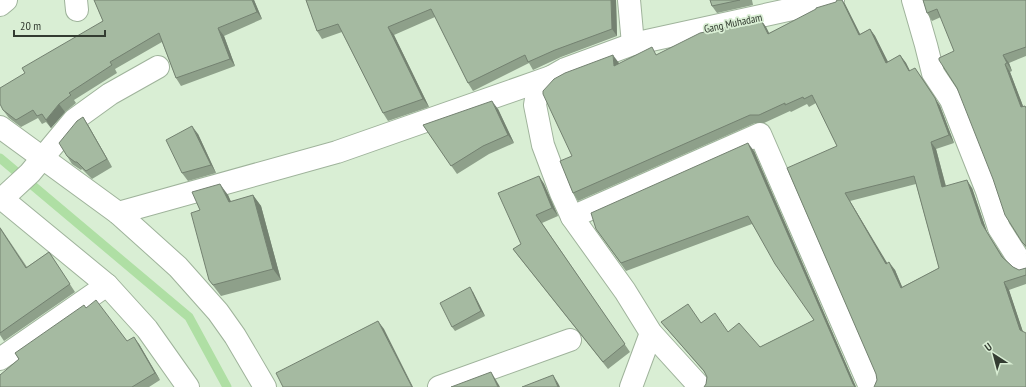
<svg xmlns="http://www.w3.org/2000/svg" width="1026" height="387" font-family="'PT Sans Narrow',sans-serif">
<rect width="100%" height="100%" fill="#d9eed4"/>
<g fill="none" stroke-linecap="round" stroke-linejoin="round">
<polyline stroke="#afdfa4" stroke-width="9" points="0,158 189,317 227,387"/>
<defs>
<g id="street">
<polyline points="76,0 77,10"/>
<polyline points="629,0 633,44"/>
<polyline points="913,0 926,45 933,73 951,100 987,191 999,228 1018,258 1026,265"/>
<polyline points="0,5 6,0"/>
<polyline points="0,127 118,213 178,267 218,312 235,336 265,387"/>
<polyline points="0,197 107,285 147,329 188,387"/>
<polyline points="2,199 30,173 74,120 110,94 158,67"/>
<polyline points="118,213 337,152 551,77"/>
<polyline points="572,217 760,134 870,387"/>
<polyline points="0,359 107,285"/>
<polyline points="439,387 570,340"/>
<polyline points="631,387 651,333"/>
<polyline points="700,387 651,333 625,291 572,217 561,193 543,145 535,105 537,93 551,77 565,69 633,44 833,0"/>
</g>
</defs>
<use href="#street" stroke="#9fb39b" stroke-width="24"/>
<use href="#street" stroke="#fff" stroke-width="22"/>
</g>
<g fill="#8ea08a" fill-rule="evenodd">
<polygon points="94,0 254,0 262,19 224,36 235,66 181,86 176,78 162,42 115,69 117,73 74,100 76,103 65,112 51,128 46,122 42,124 38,118 21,127 9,118 3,110 25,73 103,21"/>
<polygon points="306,0 616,0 617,36 561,57 533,70 529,63 473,91 468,83 435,17 394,35 429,107 388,121 383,113 342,32 322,39 317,31"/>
<polygon points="710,0 752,0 753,5 717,13 712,6"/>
<path d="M 837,0 L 842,0 L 845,4 L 860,34 L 870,29 L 875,36 L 888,62 L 900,55 L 906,63 L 910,71 L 921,76 L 940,106 L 954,143 L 936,149 L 946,186 L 972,188 L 987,232 L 1004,258 L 1013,267 L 1019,270 L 1026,268 L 1026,284 L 1009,290 L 1023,332 L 875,387 L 877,380 L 837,146 L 816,103 L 809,107 L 807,104 L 791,112 L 790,111 L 764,123 L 755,123 L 578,201 L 573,193 L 572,156 L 619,63 L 619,64 L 658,55 L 761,20 L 766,27 L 769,33 L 836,2 ZM 916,184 L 939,268 L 902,287 L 895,270 L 887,264 L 850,201 Z"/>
<polygon points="923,0 1026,0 1026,56 1009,63 1012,71 1010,72 1023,106 1025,106 1026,107 1026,248 1022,242 954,51 941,17 932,21 927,13"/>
<polygon points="498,109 514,143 489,154 457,174 423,125"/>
<polygon points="83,117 88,125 112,167 92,179 82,169 81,170 72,164 67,156"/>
<polygon points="198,134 216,173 188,181 182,173"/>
<polygon points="754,151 856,387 704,387 706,384 707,377 706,374 667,329 661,322 701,323 728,332 760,347 814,320 752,224 626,271 596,229"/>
<polygon points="539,176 544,184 558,216 542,223 630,352 608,369 519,257 513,249 521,244"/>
<polygon points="228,195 231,202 253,195 261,206 281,280 221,296 209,280 200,210"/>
<polygon points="0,227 27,267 49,252 75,292 4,341 0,335"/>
<polygon points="473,292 485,316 455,331 452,327"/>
<polygon points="86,308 127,341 139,344 160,380 149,387 0,387 19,360 15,353"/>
</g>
<g fill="#748271">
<polygon points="252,0 254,0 262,19 257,12"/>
<polygon points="611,0 616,0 617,36 612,29"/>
<polygon points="842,0 845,4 864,42 859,35"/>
<polygon points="761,20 766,27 773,41 768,34"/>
<polygon points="388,27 394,35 429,107 423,99"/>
<polygon points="218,28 224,36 235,66 230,59"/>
<polygon points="870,29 875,36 892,70 886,63"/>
<polygon points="613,55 619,63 619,74 614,66"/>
<polygon points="900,55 906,63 914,79 909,71"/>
<polygon points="1003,55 1009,63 1012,71 1007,63"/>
<polygon points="1005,64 1010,72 1026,114 1021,107"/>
<polygon points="915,68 940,106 954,143 949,135"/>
<polygon points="492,101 498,109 514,143 508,135"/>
<polygon points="59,104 65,112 51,128 46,120"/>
<polygon points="83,117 88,125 112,167 107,159"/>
<polygon points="192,126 198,134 216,173 211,165"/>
<polygon points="931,142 936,149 948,195 942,187"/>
<polygon points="748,143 754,151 856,387 855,387 853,384"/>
<polygon points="539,176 544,184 558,216 552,208"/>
<polygon points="967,180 972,188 987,232 1007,265 982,224"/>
<polygon points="220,184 228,195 236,213 229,202"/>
<polygon points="845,193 850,201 892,271 886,264"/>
<polygon points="253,195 261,206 281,280 273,269"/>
<polygon points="889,262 895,270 906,296 901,288"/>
<polygon points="1004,282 1009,290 1025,338 1020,330"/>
<polygon points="470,287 473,292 485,316 481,311"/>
<polygon points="378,321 384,329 413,387 412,387"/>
<polygon points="134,337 139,344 160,380 155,373"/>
<polygon points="491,372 496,380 500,387 498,387"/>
<polygon points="553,375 558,383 560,387 558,387"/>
</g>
<g fill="#a5baa1" stroke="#748271" fill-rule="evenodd">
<polygon points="94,0 252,0 257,12 218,28 230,59 176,78 159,33 110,62 112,65 69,93 71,95 59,104 46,120 42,114 37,116 33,110 16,120 3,110 0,104 0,88 25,73 22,68 103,21"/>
<polygon points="306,0 611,0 612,29 555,50 528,62 525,55 468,83 431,9 388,27 423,99 383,113 338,24 317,31"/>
<polygon points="710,0 740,0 712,6"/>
<path d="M 837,0 L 842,0 L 859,35 L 870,29 L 886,63 L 900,55 L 909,71 L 915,68 L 935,98 L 949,135 L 931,142 L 942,187 L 967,180 L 982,224 L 1002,257 L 1013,267 L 1019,270 L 1026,268 L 1026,275 L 1004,282 L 1020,330 L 1026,333 L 1026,387 L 874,387 L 877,380 L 876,374 L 787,168 L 837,146 L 812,95 L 804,99 L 803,97 L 785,105 L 785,103 L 759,115 L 750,115 L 573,193 L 560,161 L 572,156 L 543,94 L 543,91 L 554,79 L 565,73 L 613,55 L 614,66 L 652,47 L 656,55 L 700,33 L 761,20 L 768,34 L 816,9 L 816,8 L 836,2 ZM 914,176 L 939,268 L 901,288 L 889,262 L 886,264 L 845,193 Z"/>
<polygon points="923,0 1026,0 1026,47 1003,55 1007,63 1005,64 1021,107 1025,106 1026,108 1026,246 1022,242 1005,215 993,179 957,88 939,60 939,58 954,51 937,9 927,13"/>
<polygon points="492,101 508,135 483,146 451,166 423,125"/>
<polygon points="83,117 107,159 86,171 77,162 75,162 67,156 59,143 77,121"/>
<polygon points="192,126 211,165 182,173 166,140"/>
<polygon points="748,143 853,384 855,387 704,387 706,384 707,377 704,371 661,322 688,304 701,323 715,313 728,332 739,323 760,347 814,320 775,264 748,216 621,263 596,229 591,213"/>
<polygon points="539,176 552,208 536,215 625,344 603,362 513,249 521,244 498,193"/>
<polygon points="220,184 229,202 253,195 273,269 213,285 209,280 191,213 200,210 192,192"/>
<polygon points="0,228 26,268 49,252 70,284 0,333"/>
<polygon points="470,287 481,311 452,327 440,303"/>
<polygon points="96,300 127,341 134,337 155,373 132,387 0,387 0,375 19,359 15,353 84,305 86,308"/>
<polygon points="378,321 412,387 283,387 276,373"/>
<polygon points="491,372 498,387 451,387"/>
<polygon points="553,375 558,387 522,387"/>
</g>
<g text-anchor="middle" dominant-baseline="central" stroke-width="3.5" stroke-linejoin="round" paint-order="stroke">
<g font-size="11" fill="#333c31" stroke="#d9eed4">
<text transform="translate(733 23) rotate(-12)">Gang Muhadam</text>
</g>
</g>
<g transform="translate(994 355) rotate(324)" stroke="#d9eed4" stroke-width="3" paint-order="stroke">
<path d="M0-3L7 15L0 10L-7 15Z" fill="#333c31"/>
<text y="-6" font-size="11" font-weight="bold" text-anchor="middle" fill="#333c31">U</text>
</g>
<path d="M14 30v6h91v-6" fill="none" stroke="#333c31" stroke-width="2"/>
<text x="20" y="30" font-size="12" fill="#333c31" stroke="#d9eed4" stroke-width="3" paint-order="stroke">20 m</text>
</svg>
